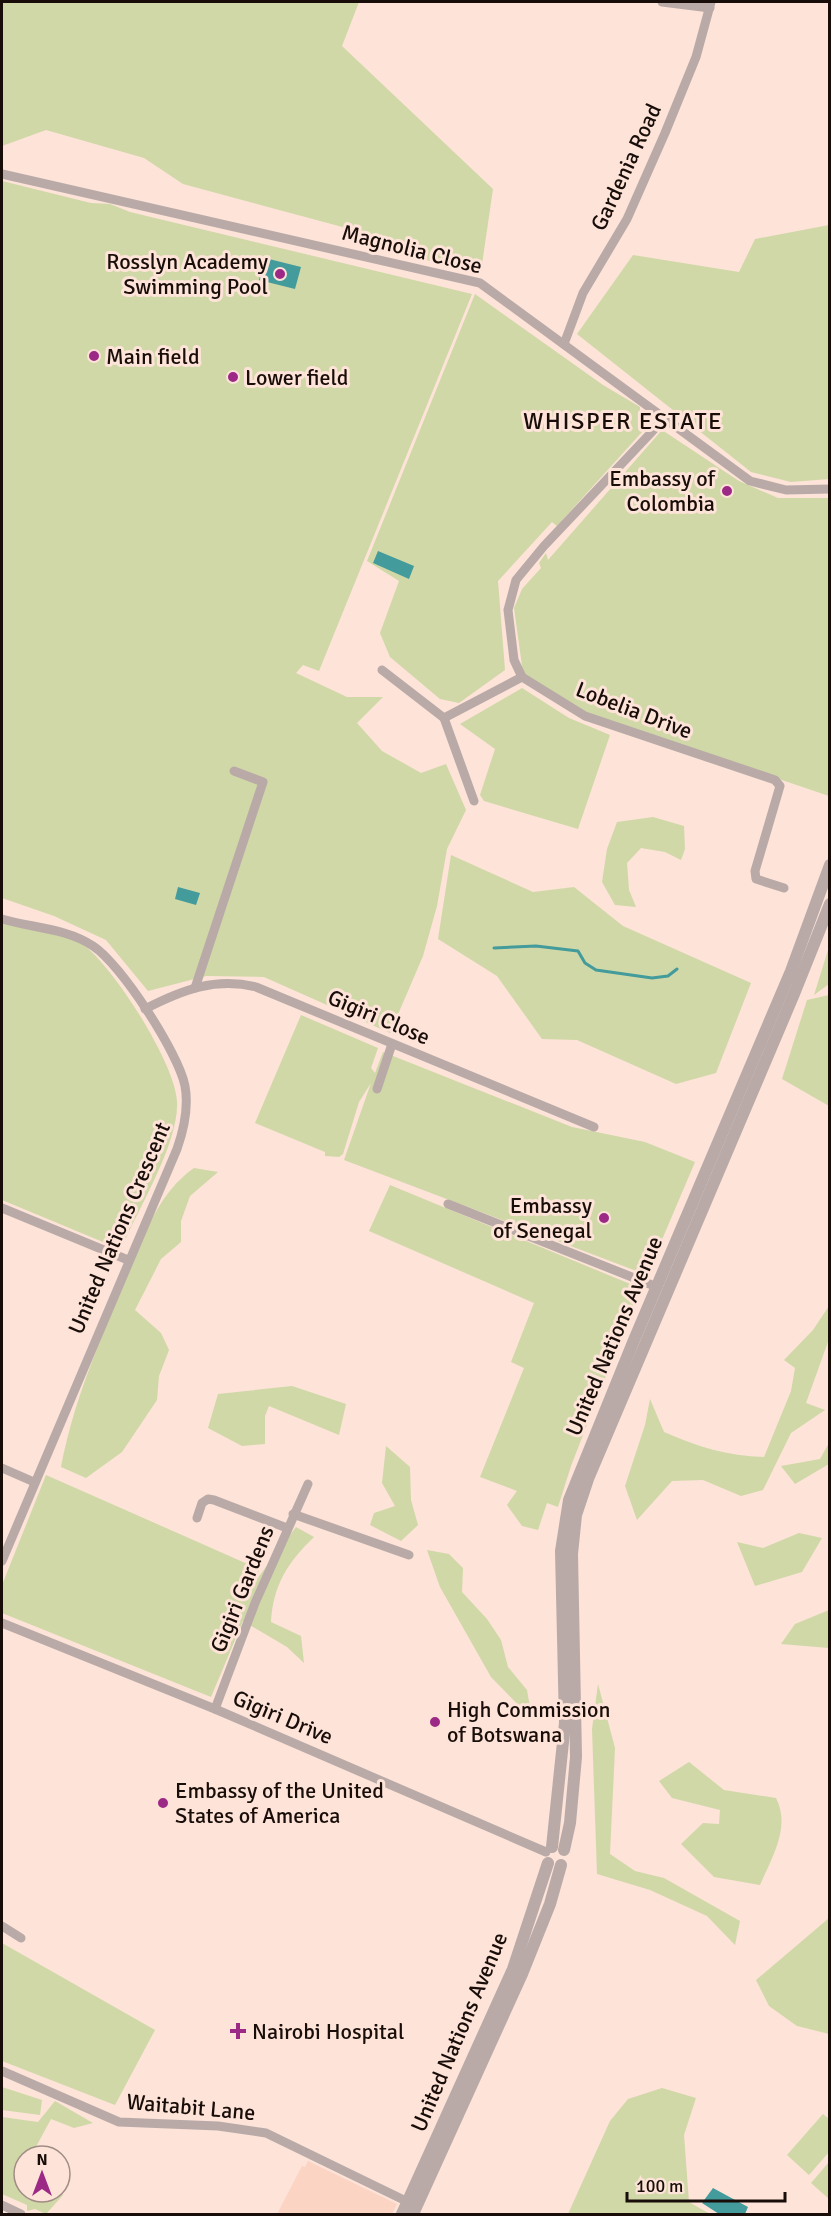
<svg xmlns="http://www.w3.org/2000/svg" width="831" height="2216" font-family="Signika,sans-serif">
<rect width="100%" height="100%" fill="#fde3d8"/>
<polygon fill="#fcd4c3" points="308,2161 397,2204 392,2214 277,2214 302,2166 305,2167"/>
<g fill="#d0d8a7">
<polygon points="2,2 359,2 342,46 493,189 481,271 390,253 376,236 183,184 144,158 46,130 2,146"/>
<polygon points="2,181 91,203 110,204 130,212 472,294 319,671 303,665 296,673 347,697 383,697 357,723 382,751 421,773 446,764 466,810 447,849 437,906 423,956 390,1033 264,977 206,976 148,991 106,940 54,916 2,898"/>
<polygon points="829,225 829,479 791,482 751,472 577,334 633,255 739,272 755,239"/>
<polygon points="475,294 603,385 640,407 640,412 647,417 642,423 642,432 557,526 552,522 498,581 505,670 459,703 440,699 390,657 380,633 399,581 367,561"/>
<polygon points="662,430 739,481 778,498 829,498 829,796 588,714 523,673 514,608 522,589 541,568 539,563 546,553 548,560"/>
<polygon points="522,688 569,718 610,735 578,829 484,801 480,795 495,749 460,724"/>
<polygon points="653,817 684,826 685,849 681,860 665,852 641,848 627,863 629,890 636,907 615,905 602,882 607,849 617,822"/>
<polygon points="451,855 533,892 574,887 623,926 751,983 716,1073 676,1084 577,1040 542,1039 497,976 438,939"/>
<path d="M 2,923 C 20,928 68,935 81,943 C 112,964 176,1064 177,1102 C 179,1140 142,1203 126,1238 L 103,1242 L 2,1200 Z"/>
<polygon points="829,947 829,984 814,995"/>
<polygon points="829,995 830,995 829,1106 782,1079 807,1000"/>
<polygon points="301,1015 378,1048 371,1068 375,1073 383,1052 572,1127 645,1142 695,1162 647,1275 344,1160 371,1083 359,1102 343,1154 339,1157 325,1156 325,1152 255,1123"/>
<path d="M 194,1168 L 218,1172 L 190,1196 L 181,1221 L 181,1242 L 161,1259 L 135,1310 L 161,1333 L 169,1350 L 159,1376 L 157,1400 L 122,1452 L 86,1478 L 61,1467 C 73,1404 97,1347 122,1289 C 140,1246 155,1195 194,1168 Z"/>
<polygon points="390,1185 640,1288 571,1466 558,1507 547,1503 538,1530 522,1526 507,1505 517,1491 480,1477 524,1368 511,1362 534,1303 369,1231"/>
<path d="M 829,1306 L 829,1339 L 806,1403 L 825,1410 L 791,1433 L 763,1490 L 741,1496 L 703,1480 L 672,1481 L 637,1520 L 625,1486 L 645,1425 L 650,1399 L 664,1432 C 698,1447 727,1456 764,1457 L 791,1391 L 795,1368 L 784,1360 L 813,1330 Z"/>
<polygon points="292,1386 346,1404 339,1435 269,1406 265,1416 265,1444 242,1446 208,1428 218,1394"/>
<polygon points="829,1443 829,1464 795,1484 781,1466 820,1459"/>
<polygon points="386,1446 410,1467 411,1500 418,1525 401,1541 370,1525 374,1513 395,1506 382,1483"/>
<path d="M 46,1475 L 259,1569 L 257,1579 L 296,1527 L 314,1537 C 288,1562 273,1585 271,1622 L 301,1636 L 304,1663 L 287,1647 L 243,1621 L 211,1697 L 2,1613 L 2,1585 Z"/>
<polygon points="799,1533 822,1538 802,1572 755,1586 737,1542 763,1548"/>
<polygon points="427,1550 449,1554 463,1568 462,1592 487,1619 501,1640 508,1667 527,1690 532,1719 491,1677 440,1587"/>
<polygon points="829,1610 829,1648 781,1644 795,1624"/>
<polygon points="598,1684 615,1748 610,1854 635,1871 664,1878 740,1921 735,1945 707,1916 650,1890 597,1874 592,1729"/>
<path d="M 689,1762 L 724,1790 L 776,1798 C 791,1827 772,1857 760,1885 L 714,1877 L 681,1844 L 703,1823 L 719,1824 L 720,1810 L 672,1798 L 659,1781 Z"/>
<polygon points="829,1918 829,2034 797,2026 769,2006 756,1980"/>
<polygon points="2,1943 155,2030 115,2105 2,2061"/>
<polygon points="2,2087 42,2100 40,2115 2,2110"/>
<polygon points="662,2088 696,2098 684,2135 689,2202 710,2214 568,2214 610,2121 628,2099"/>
<polygon points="55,2101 93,2123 74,2128 51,2119 31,2156 24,2156 24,2192 60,2192 60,2183 63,2186 60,2192 63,2195 46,2214 35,2209 27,2211 27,2205 2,2194 2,2117 38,2122"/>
<polygon points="823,2114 829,2119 829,2152 809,2175 787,2155"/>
<polygon points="829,2162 829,2199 811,2183"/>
</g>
<g fill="#439b9c">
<polygon points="265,258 301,267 295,289 259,280"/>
<polygon points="378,551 414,566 409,579 373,563"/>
<polygon points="178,887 200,893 196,905 175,899"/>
<polygon points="713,2188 748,2207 745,2214 719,2214 702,2203"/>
</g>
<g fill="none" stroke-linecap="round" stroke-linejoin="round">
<polyline stroke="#439b9c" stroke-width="3" points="494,948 536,946 578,951 585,963 596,970 652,978 668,976 677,969"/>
<g stroke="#b9aaa8" stroke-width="9">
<polyline points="662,2 710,8"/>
<polyline points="2,174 480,283 750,481 786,490 830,489"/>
<polyline points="564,344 583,293 627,219 665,133 696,57 711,2"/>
<polyline points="664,419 544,546 516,580 508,610 514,660 522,677 585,716 775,780 780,786 755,871 756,879 784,888"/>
<polyline points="382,670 444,718 522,677"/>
<polyline points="444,718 474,801"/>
<path d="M 2,919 C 32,928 66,928 93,946 C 121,964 179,1054 185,1086 C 189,1108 184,1129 177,1149 L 2,1561"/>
<polyline points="195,988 263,782 234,771"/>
<path d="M 145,1009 C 182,990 215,977 256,987 L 594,1127"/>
<polyline points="377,1089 392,1044"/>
<polyline points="448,1204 657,1287"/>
<polyline points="2,1208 128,1260"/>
<polyline points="2,1468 34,1482"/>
<polyline points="293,1514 409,1555"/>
<polyline points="197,1518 202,1503 208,1499 214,1500 287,1528"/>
<polyline points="2,1623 215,1709 546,1852"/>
<polyline points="215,1709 255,1603 308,1484"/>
<polyline points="2,1926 21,1938"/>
<polyline points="2,2071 119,2122 218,2126 266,2133 408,2202"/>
<polyline points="2,2205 21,2214"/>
</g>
<g stroke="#b9aaa8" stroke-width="12">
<polyline points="552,1847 565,1723 561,1551 569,1500 634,1340 791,971 830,865"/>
<polyline points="564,1850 570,1823 576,1757 572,1554 576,1515 588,1479 794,994 830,904"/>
<polyline points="402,2214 513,1969 548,1863"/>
<polyline points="413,2214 522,1974 550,1904 561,1865"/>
</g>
</g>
<g fill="#9c2985" stroke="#fde3d8" stroke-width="2">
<circle cx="280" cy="274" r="6"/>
<circle cx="94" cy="356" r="6"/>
<circle cx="233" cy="377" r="6"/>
<circle cx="727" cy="491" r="6"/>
<circle cx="604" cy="1218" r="6"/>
<circle cx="435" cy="1722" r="6"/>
<circle cx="163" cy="1803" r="6"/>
<path d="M235 2022h6v6h6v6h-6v6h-6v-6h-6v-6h6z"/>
</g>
<g text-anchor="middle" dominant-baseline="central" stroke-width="6" stroke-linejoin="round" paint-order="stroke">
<g font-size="22" fill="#180d09" stroke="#fde3d8">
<text transform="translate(626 167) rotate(-65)">Gardenia Road</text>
<text transform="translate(412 249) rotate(14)">Magnolia Close</text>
<text transform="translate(634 710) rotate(21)">Lobelia Drive</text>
<text transform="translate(379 1017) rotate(23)">Gigiri Close</text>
<text transform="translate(119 1228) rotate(-67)">United Nations Crescent</text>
<text transform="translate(614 1336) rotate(-67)">United Nations Avenue</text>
<text transform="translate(242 1589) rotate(-68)">Gigiri Gardens</text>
<text transform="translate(283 1717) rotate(23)">Gigiri Drive</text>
<text transform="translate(459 2032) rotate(-67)">United Nations Avenue</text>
<text transform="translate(191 2107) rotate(5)">Waitabit Lane</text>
</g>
<g font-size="22" fill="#180d09" stroke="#fde3d8" text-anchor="start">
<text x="268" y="261" text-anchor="end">Rosslyn Academy<tspan x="268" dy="25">Swimming Pool</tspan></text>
<text x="106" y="356">Main field</text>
<text x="245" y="377">Lower field</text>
<text x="715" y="478" text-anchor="end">Embassy of<tspan x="715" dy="25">Colombia</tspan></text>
<text x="592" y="1205" text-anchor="end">Embassy<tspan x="592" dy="25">of Senegal</tspan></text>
<text x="447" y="1709">High Commission<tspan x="447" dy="25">of Botswana</tspan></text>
<text x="175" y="1790">Embassy of the United<tspan x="175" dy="25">States of America</tspan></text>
<text x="252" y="2031">Nairobi Hospital</text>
</g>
<g font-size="24" letter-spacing="1.5" fill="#180d09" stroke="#fde3d8">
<text x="623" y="421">WHISPER ESTATE</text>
</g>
</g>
<rect width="831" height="2216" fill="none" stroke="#180d09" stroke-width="6"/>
<g transform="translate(42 2174)"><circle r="28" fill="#fde3d8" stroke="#a18d85" stroke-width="1.5"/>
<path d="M0-4.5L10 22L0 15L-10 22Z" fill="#9c2985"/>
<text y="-9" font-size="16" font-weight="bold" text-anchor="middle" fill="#180d09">N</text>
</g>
<path d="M627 2192v9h158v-9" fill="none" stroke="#180d09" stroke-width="3"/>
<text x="636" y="2192" font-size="18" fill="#180d09" stroke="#fde3d8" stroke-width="4.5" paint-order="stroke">100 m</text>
</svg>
